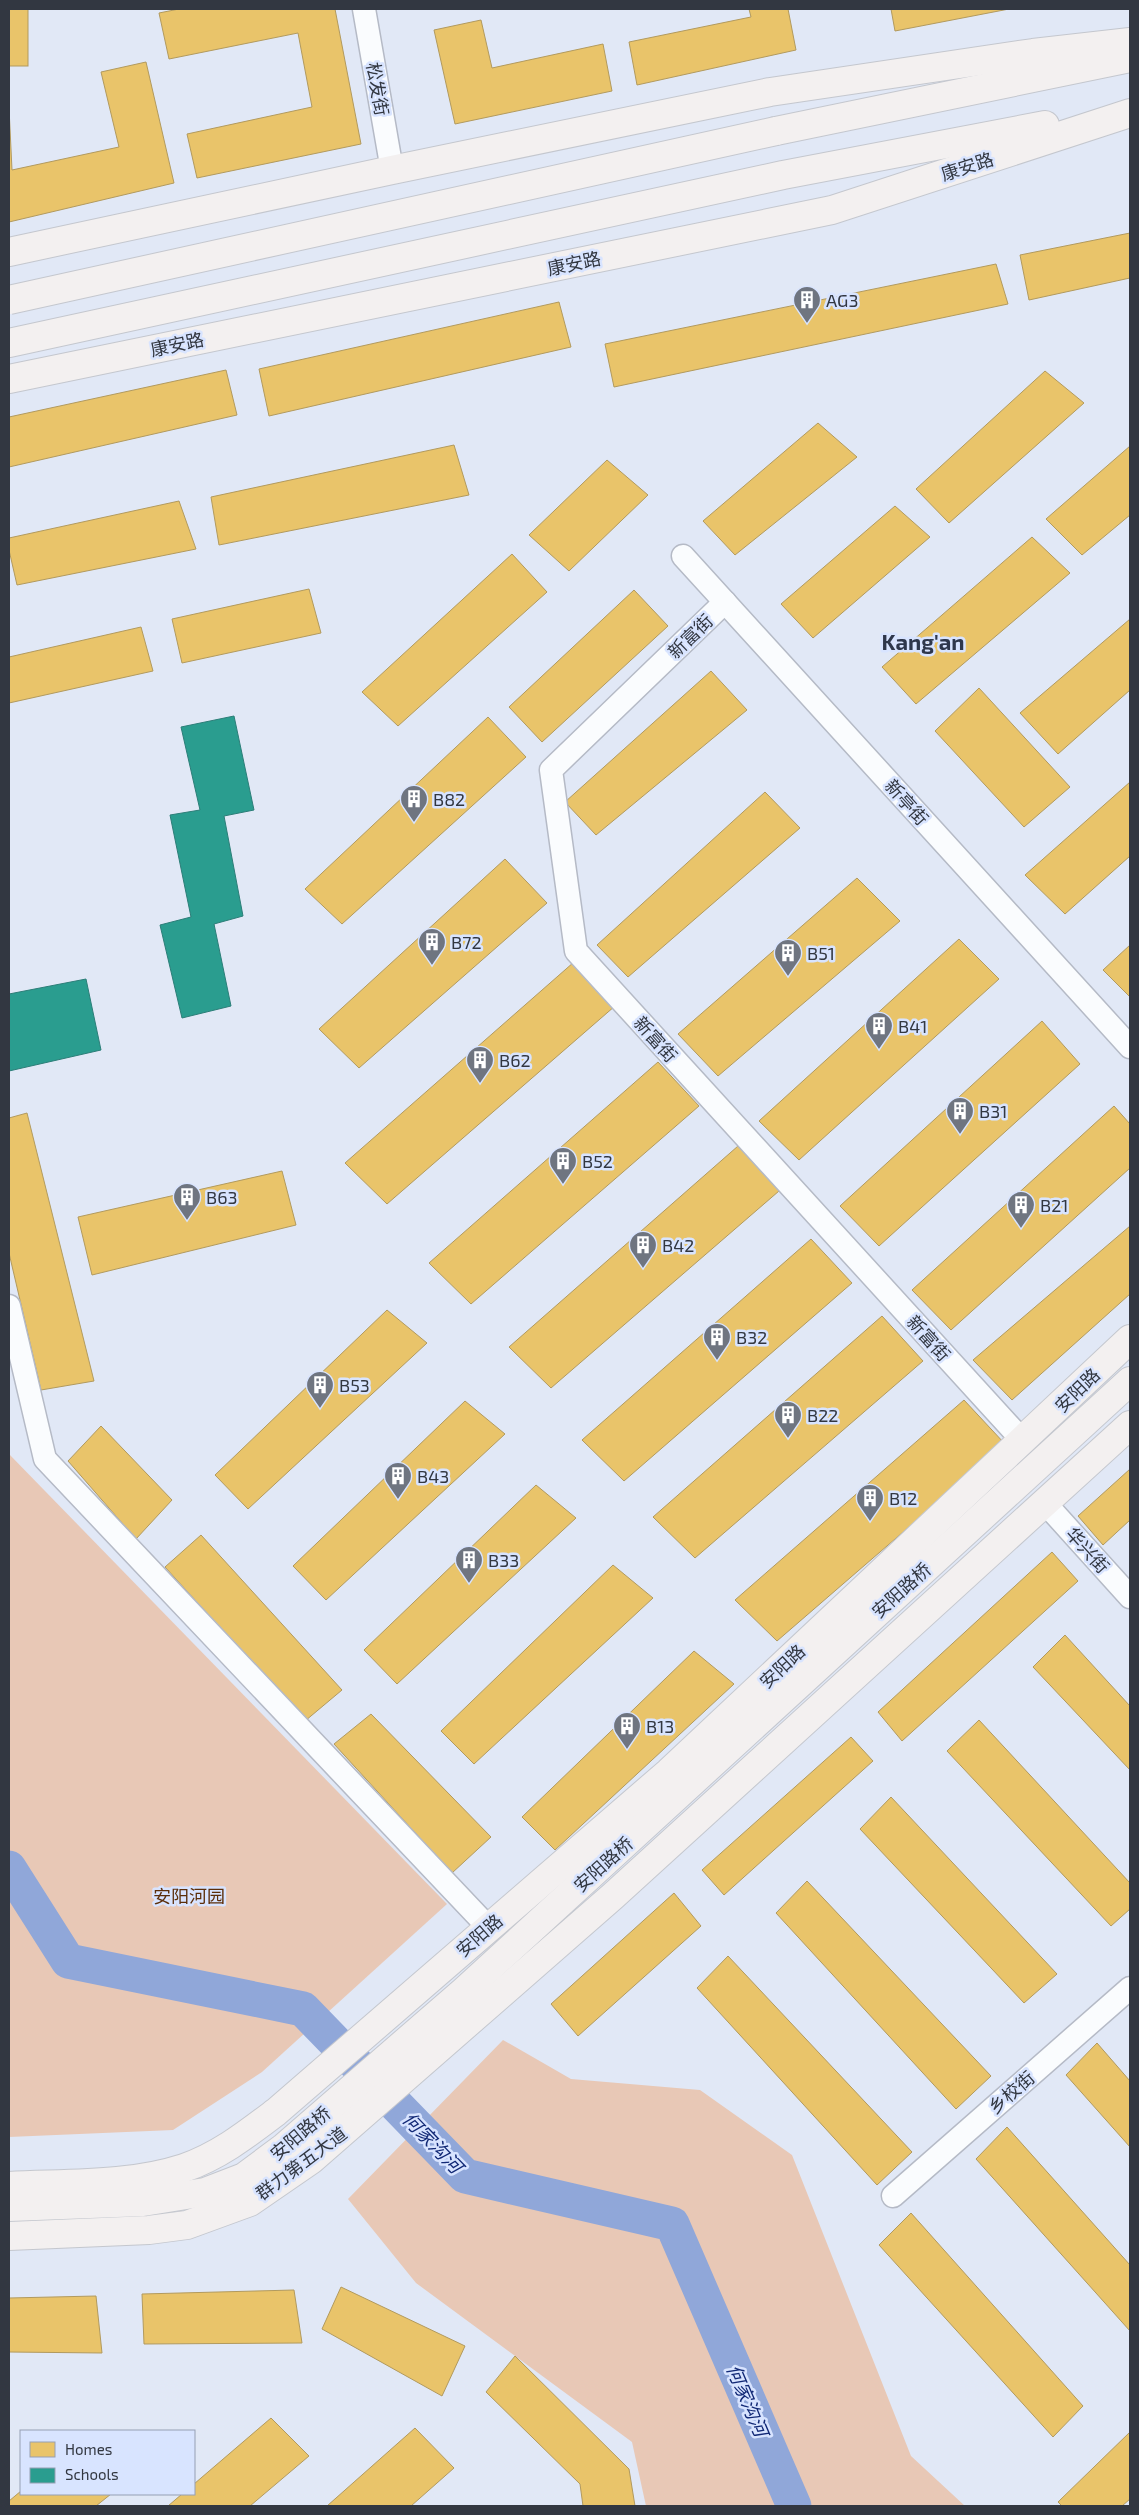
<svg xmlns="http://www.w3.org/2000/svg" width="1139" height="2515" font-family="'Exo 2','Noto Sans SC',sans-serif">
<rect width="100%" height="100%" fill="#e1e8f6"/>
<g fill="#e8c8b6">
<polygon points="9,1454 447,1904 262,2072 173,2130 9,2137"/>
<polygon points="503,2040 571,2079 700,2090 792,2155 911,2456 965,2506 646,2506 632,2442 416,2283 348,2199"/>
</g>
<g fill="#e9c46a" stroke="#b29a5e">
<rect x="9" y="9" width="19" height="57"/>
<polygon points="179,9 335,9 361,144 197,178 187,134 312,107 298,33 169,59 159,13"/>
<polygon points="749,9 788,9 796,50 637,85 629,42 751,17"/>
<polygon points="891,9 1009,9 895,31"/>
<polygon points="481,20 492,68 603,44 612,91 455,124 434,30"/>
<polygon points="146,62 174,183 9,222 9,108 12,170 119,147 101,72"/>
<polygon points="1130,233 1130,278 1029,300 1020,255"/>
<polygon points="996,264 1008,304 614,387 605,344"/>
<polygon points="559,302 571,347 269,416 259,369"/>
<polygon points="226,370 237,415 9,467 9,417"/>
<polygon points="1045,371 1084,403 949,523 916,489"/>
<polygon points="818,423 857,457 735,555 703,521"/>
<polygon points="454,445 469,495 219,545 211,497"/>
<polygon points="1130,446 1130,515 1082,555 1046,519"/>
<polygon points="607,460 648,495 569,571 529,535"/>
<polygon points="179,501 196,549 17,585 9,550 9,538"/>
<polygon points="895,506 930,537 813,638 781,604"/>
<polygon points="1032,537 1070,573 916,704 882,667"/>
<polygon points="512,554 547,592 398,726 362,692"/>
<polygon points="309,589 321,633 182,663 172,619"/>
<polygon points="634,590 668,626 542,742 509,707"/>
<polygon points="1130,619 1130,690 1058,754 1020,713"/>
<polygon points="141,627 153,671 9,703 9,657"/>
<polygon points="711,671 747,710 596,835 565,802"/>
<polygon points="979,688 1070,787 1024,827 935,731"/>
<polygon points="488,717 526,757 342,924 305,889"/>
<polygon points="1130,782 1130,856 1065,914 1025,875"/>
<polygon points="765,792 800,828 628,977 597,945"/>
<polygon points="505,859 547,903 359,1068 319,1029"/>
<polygon points="857,878 900,921 718,1076 678,1034"/>
<polygon points="959,939 999,979 799,1160 759,1121"/>
<polygon points="1130,945 1130,997 1103,970"/>
<polygon points="574,962 615,1006 387,1204 345,1163"/>
<polygon points="1042,1021 1080,1064 879,1246 840,1206"/>
<polygon points="658,1062 699,1106 471,1304 429,1263"/>
<polygon points="1114,1106 1130,1124 1130,1168 951,1330 912,1290"/>
<polygon points="27,1113 94,1381 41,1390 9,1253 9,1118"/>
<polygon points="738,1146 779,1191 551,1388 509,1347"/>
<polygon points="282,1171 296,1225 92,1275 78,1217"/>
<polygon points="1130,1226 1130,1294 1012,1400 973,1360"/>
<polygon points="811,1239 852,1283 624,1481 582,1440"/>
<polygon points="387,1310 427,1343 248,1509 215,1475"/>
<polygon points="882,1316 923,1361 695,1558 653,1517"/>
<polygon points="964,1400 1005,1444 777,1641 735,1600"/>
<polygon points="465,1401 505,1434 326,1600 293,1566"/>
<polygon points="101,1426 172,1500 136,1539 68,1461"/>
<polygon points="1130,1469 1130,1520 1103,1545 1078,1516"/>
<polygon points="536,1485 576,1518 397,1684 364,1650"/>
<polygon points="201,1535 342,1690 305,1721 165,1567"/>
<polygon points="1052,1552 1078,1581 902,1741 878,1712"/>
<polygon points="613,1565 653,1598 474,1764 441,1731"/>
<polygon points="1065,1635 1130,1706 1130,1770 1033,1667"/>
<polygon points="694,1651 734,1684 555,1850 522,1817"/>
<polygon points="371,1714 491,1837 452,1873 334,1744"/>
<polygon points="979,1720 1130,1883 1130,1909 1111,1926 947,1751"/>
<polygon points="851,1737 873,1761 724,1895 702,1870"/>
<polygon points="891,1797 1057,1974 1024,2003 860,1829"/>
<polygon points="807,1881 991,2076 956,2109 776,1913"/>
<polygon points="674,1893 701,1926 578,2036 551,2004"/>
<polygon points="728,1956 912,2152 877,2185 697,1988"/>
<polygon points="1097,2043 1130,2081 1130,2147 1066,2075"/>
<polygon points="1007,2127 1130,2265 1130,2331 976,2159"/>
<polygon points="911,2213 1083,2406 1053,2437 879,2245"/>
<polygon points="341,2287 465,2346 442,2396 322,2329"/>
<polygon points="294,2290 302,2343 144,2344 142,2294"/>
<polygon points="96,2296 102,2353 9,2352 9,2298"/>
<polygon points="515,2356 629,2469 635,2506 583,2506 580,2484 486,2392"/>
<polygon points="271,2418 309,2456 250,2506 168,2506 182,2494 194,2494 194,2484"/>
<polygon points="415,2428 454,2468 411,2506 327,2506"/>
<polygon points="1130,2432 1130,2499 1122,2506 1062,2506 1058,2502"/>
<polygon points="21,2491 21,2494 111,2494 96,2506 9,2506 9,2501"/>
</g>
<g fill="#2a9d8f" stroke="#2c7e78">
<polygon points="234,716 254,810 224,816 243,916 214,924 231,1006 182,1018 160,925 191,917 170,815 200,810 181,727"/>
<polygon points="86,979 101,1050 9,1071 9,994"/>
</g>
<g fill="none" stroke-linecap="round" stroke-linejoin="round">
<polyline stroke="#90a7d9" stroke-width="35" points="9,1868 68,1961 303,2009 465,2176 672,2224 794,2506"/>
<defs>
<g id="minor">
<polyline points="364,9 392,170"/>
<polyline points="683,556 1130,1047"/>
<polyline points="725,602 551,770 576,951 1023,1441"/>
<polyline points="9,1306 45,1459 488,1927"/>
<polyline points="1045,1503 1130,1597"/>
<polyline points="893,2196 1130,1988"/>
</g>
<g id="major">
<polyline points="776,131 1130,58"/>
<polyline points="9,252 392,170 770,92 1033,53 1130,42"/>
<polyline points="9,343 783,175 1045,125"/>
<polyline points="9,379 832,210 1130,113"/>
<path d="M 9,2186 C 66,2183 129,2186 184,2168 C 219,2156 247,2134 276,2112 L 669,1772 L 1130,1339"/>
<polyline points="9,2207 143,2202 205,2192 244,2177 283,2148 464,1991 1130,1381"/>
<polyline points="9,2236 149,2230 187,2225 250,2202 311,2160 613,1896 1130,1425"/>
</g>
</defs>
<use href="#minor" stroke="#b5bac6" stroke-width="25"/>
<use href="#major" stroke="#c4c7ce" stroke-width="30"/>
<use href="#minor" stroke="#fafcfe" stroke-width="22"/>
<use href="#major" stroke="#f3f0f0" stroke-width="28"/>
<defs>
<polyline id="major-bridge" points="9,300 776,131"/>
</defs>
<use href="#major-bridge" stroke="#c4c7ce" stroke-width="30" stroke-linecap="butt"/>
<use href="#major-bridge" stroke="#f3f0f0" stroke-width="28"/>
</g>
<defs>
<symbol id="building-pin" viewBox="-11 -11 22 30"><path d="M0 17L-7.5 6A9.5 9.5 0 1 1 7.5 6Z" fill="#6f7580" stroke="#d8e4ff"/><path d="M-4-6H4V6H1V3H-1V6H-4ZM-2.5-4.3h1.7v1.8h-1.7ZM.8-4.3h1.7v1.8H.8ZM-2.5-1h1.7V.8h-1.7ZM.8-1h1.7V.8H.8Z" fill="#fff"/></symbol>
</defs>
<g fill-rule="evenodd">
<use href="#building-pin" x="791" y="284" width="32" height="43"/>
<use href="#building-pin" x="398" y="783" width="32" height="43"/>
<use href="#building-pin" x="416" y="926" width="32" height="43"/>
<use href="#building-pin" x="772" y="937" width="32" height="43"/>
<use href="#building-pin" x="863" y="1010" width="32" height="43"/>
<use href="#building-pin" x="464" y="1044" width="32" height="43"/>
<use href="#building-pin" x="944" y="1095" width="32" height="43"/>
<use href="#building-pin" x="547" y="1145" width="32" height="43"/>
<use href="#building-pin" x="171" y="1181" width="32" height="43"/>
<use href="#building-pin" x="1005" y="1189" width="32" height="43"/>
<use href="#building-pin" x="627" y="1229" width="32" height="43"/>
<use href="#building-pin" x="701" y="1321" width="32" height="43"/>
<use href="#building-pin" x="304" y="1369" width="32" height="43"/>
<use href="#building-pin" x="772" y="1399" width="32" height="43"/>
<use href="#building-pin" x="382" y="1460" width="32" height="43"/>
<use href="#building-pin" x="854" y="1482" width="32" height="43"/>
<use href="#building-pin" x="453" y="1544" width="32" height="43"/>
<use href="#building-pin" x="611" y="1710" width="32" height="43"/>
</g>
<g text-anchor="middle" dominant-baseline="central" stroke-width="5" stroke-linejoin="round" paint-order="stroke">
<g font-size="18" fill="#323741" stroke="#d8e4ff">
<text transform="translate(378 89) rotate(80)">松发街</text>
<text transform="translate(967 166) rotate(-18)">康安路</text>
<text transform="translate(574 263) rotate(-12)">康安路</text>
<text transform="translate(177 344) rotate(-12)">康安路</text>
<text transform="translate(690 636) rotate(-44)">新富街</text>
<text transform="translate(907 802) rotate(48)">新亭街</text>
<text transform="translate(656 1039) rotate(48)">新富街</text>
<text transform="translate(929 1338) rotate(48)">新富街</text>
<text transform="translate(1077 1390) rotate(-44)">安阳路</text>
<text transform="translate(1088 1550) rotate(48)">华兴街</text>
<text transform="translate(901 1590) rotate(-42)">安阳路桥</text>
<text transform="translate(782 1666) rotate(-43)">安阳路</text>
<text transform="translate(603 1864) rotate(-42)">安阳路桥</text>
<text transform="translate(479 1935) rotate(-41)">安阳路</text>
<text transform="translate(1011 2092) rotate(-41)">乡校街</text>
<text transform="translate(300 2133) rotate(-40)">安阳路桥</text>
<text transform="translate(301 2163) rotate(-37)">群力第五大道</text>
</g>
<g font-size="18" fill="#323741" stroke="#d8e4ff" text-anchor="start">
<text x="826" y="300">AG3</text>
<text x="433" y="799">B82</text>
<text x="451" y="942">B72</text>
<text x="807" y="953">B51</text>
<text x="898" y="1026">B41</text>
<text x="499" y="1060">B62</text>
<text x="979" y="1111">B31</text>
<text x="582" y="1161">B52</text>
<text x="206" y="1197">B63</text>
<text x="1040" y="1205">B21</text>
<text x="662" y="1245">B42</text>
<text x="736" y="1337">B32</text>
<text x="339" y="1385">B53</text>
<text x="807" y="1415">B22</text>
<text x="417" y="1476">B43</text>
<text x="889" y="1498">B12</text>
<text x="488" y="1560">B33</text>
<text x="646" y="1726">B13</text>
</g>
<g font-size="18" fill="#5c2e09" stroke="#d8e4ff">
<text x="189" y="1896">安阳河园</text>
</g>
<g font-size="19" font-style="italic" fill="#122976" stroke="#d8e4ff">
<text transform="translate(433 2142) rotate(46)">何家沟河</text>
<text transform="translate(748 2400) rotate(67)">何家沟河</text>
</g>
<g font-size="22" font-weight="bold" fill="#2e374c" stroke="#d8e4ff">
<text x="923" y="641">Kang'an</text>
</g>
</g>
<rect width="1139" height="2515" fill="none" stroke="#323741" stroke-width="20"/>
<rect x="20" y="2430" width="175" height="65" fill="#d8e4ff" stroke="#969fb3"/>
<rect x="30" y="2442" width="25" height="15" fill="#e9c46a" stroke="#969fb3"/>
<text x="65" y="2455" font-size="15" fill="#323741">Homes</text>
<rect x="30" y="2468" width="25" height="15" fill="#2a9d8f" stroke="#969fb3"/>
<text x="65" y="2480" font-size="15" fill="#323741">Schools</text>
</svg>
